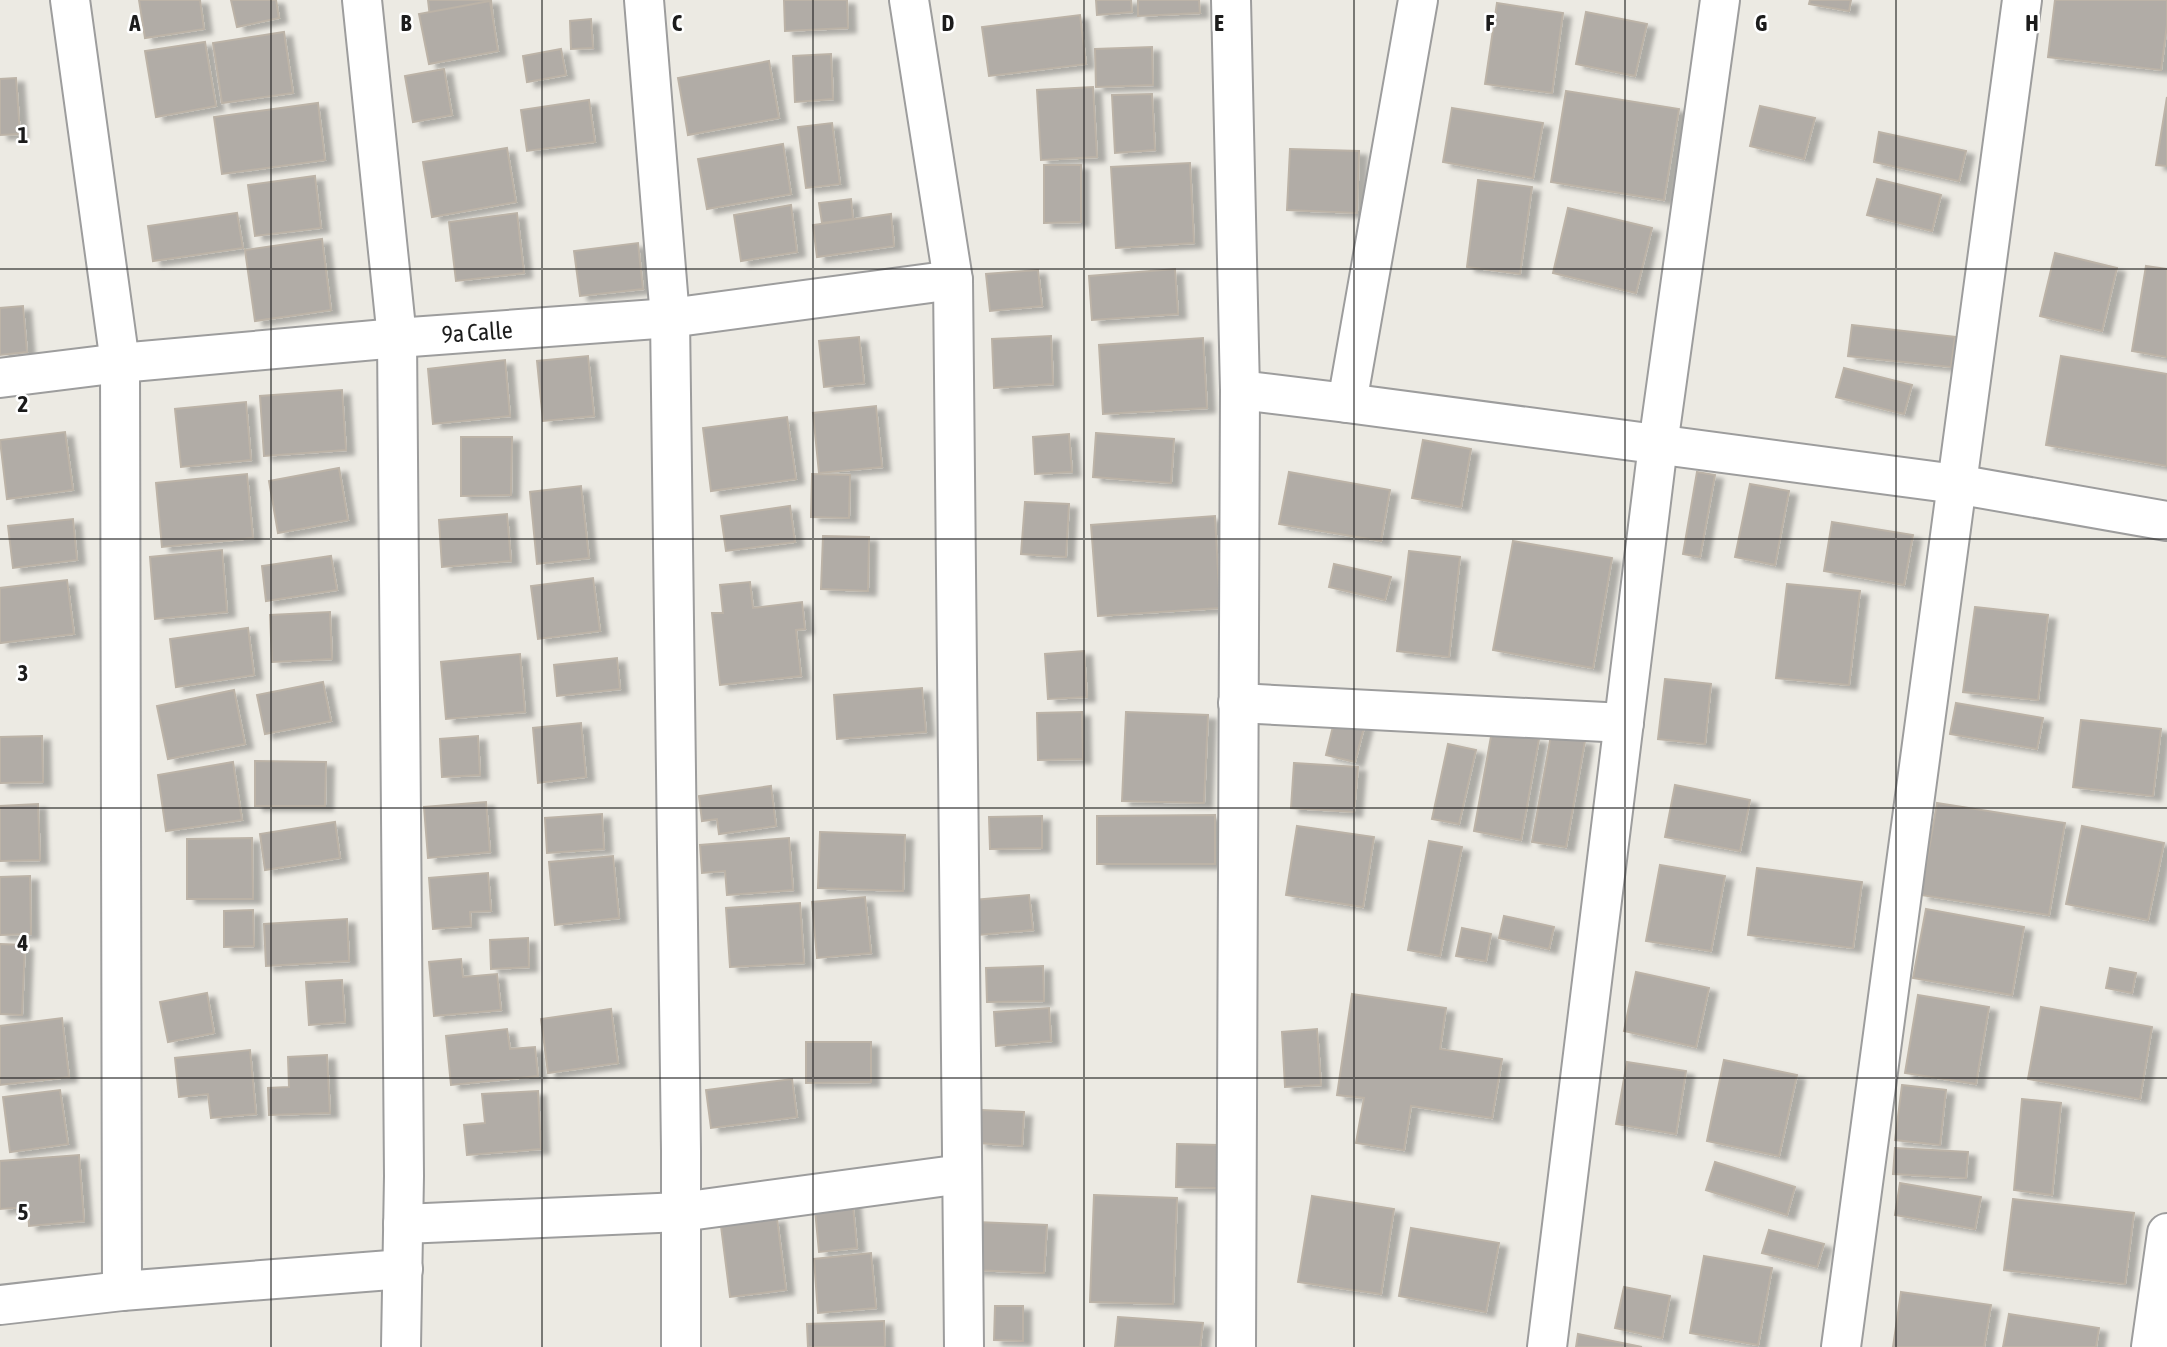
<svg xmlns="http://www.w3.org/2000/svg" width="2167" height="1347" font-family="'Asap Condensed',sans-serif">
<defs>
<filter id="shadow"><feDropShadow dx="8" dy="4.5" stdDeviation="2" flood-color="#0004"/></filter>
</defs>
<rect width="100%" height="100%" fill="#eceae3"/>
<g fill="#b1aca6" stroke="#bcb3a7" stroke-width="2" filter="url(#shadow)">
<polygon points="139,0 200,0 204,29 145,38"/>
<polygon points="231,0 276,0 279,18 237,27"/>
<polygon points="428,0 491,0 493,18 431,26"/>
<polygon points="784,0 847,0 848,28 785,31"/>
<polygon points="1096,0 1131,0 1132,12 1097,15"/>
<polygon points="1138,0 1199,0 1200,13 1138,16"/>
<polygon points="1810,0 1851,0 1849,11 1809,4"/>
<polygon points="2055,0 2167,0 2167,25 2161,70 2048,57"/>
<polygon points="490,1 498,51 429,64 419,14"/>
<polygon points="1497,3 1563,13 1552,93 1485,84"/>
<polygon points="1586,12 1647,24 1635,76 1576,64"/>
<polygon points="1080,15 1086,64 989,76 982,27"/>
<polygon points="591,19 593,48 571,49 570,21"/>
<polygon points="284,32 293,93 222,103 213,43"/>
<polygon points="205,42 216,106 156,117 145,51"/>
<polygon points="1152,47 1153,85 1096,87 1095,49"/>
<polygon points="561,49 566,75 527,82 523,56"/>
<polygon points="831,54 833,99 795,102 793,56"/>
<polygon points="769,61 779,118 688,135 678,78"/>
<polygon points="444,69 452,115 413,122 405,76"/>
<polygon points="16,78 20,134 0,135 0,79"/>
<polygon points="1093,87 1097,157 1041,160 1037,90"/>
<polygon points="1566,91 1679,109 1664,200 1551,182"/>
<polygon points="1152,94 1155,150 1115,153 1112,95"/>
<polygon points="2167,97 2167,166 2156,165"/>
<polygon points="589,100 595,142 527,151 521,110"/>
<polygon points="318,103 325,160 222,174 214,117"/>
<polygon points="1760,106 1815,118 1804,159 1750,146"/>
<polygon points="1452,108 1543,123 1533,178 1443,162"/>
<polygon points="832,123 840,184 806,188 798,127"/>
<polygon points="1879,132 1966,151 1959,181 1874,162"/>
<polygon points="783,144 791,194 707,209 698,159"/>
<polygon points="507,148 516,202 432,217 423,162"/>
<polygon points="1290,149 1359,151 1357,213 1287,210"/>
<polygon points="1190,163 1194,243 1116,248 1111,167"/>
<polygon points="1044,165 1081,165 1081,222 1044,223"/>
<polygon points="315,176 321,228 255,236 248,185"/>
<polygon points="1877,179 1941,195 1932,231 1867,215"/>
<polygon points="1478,180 1532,187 1520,274 1467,267"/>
<polygon points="851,199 853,219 822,223 819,203"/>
<polygon points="791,205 797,252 741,261 734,215"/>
<polygon points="1568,208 1652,228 1636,293 1553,273"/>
<polygon points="237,213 243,248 153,261 148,226"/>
<polygon points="517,213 524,273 456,281 449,222"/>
<polygon points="891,214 894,246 817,257 813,225"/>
<polygon points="322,239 331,310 255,321 245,250"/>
<polygon points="638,243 643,289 580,296 574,251"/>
<polygon points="2055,253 2117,268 2102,331 2040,316"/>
<polygon points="2146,266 2167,269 2167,357 2132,351"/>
<polygon points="1175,269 1178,314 1092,320 1089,276"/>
<polygon points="1038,270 1042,306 990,311 986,274"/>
<polygon points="23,306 27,352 0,355 0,308"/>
<polygon points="1852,325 1955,337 1951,367 1848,356"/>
<polygon points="1051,336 1053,384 994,388 992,339"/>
<polygon points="859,337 864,383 824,387 819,341"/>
<polygon points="1203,338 1207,408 1103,414 1099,345"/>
<polygon points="588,356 594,416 543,421 537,361"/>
<polygon points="2061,356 2167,374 2167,466 2046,445"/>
<polygon points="505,360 510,416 433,424 428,369"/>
<polygon points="1844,368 1912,385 1904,414 1836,397"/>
<polygon points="342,390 346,450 264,456 260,396"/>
<polygon points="246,402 251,460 181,467 175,409"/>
<polygon points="876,406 882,467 819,473 813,413"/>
<polygon points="787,417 796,479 711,491 703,428"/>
<polygon points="65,432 73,490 7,499 0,440"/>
<polygon points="1096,433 1174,439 1171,483 1093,477"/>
<polygon points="1069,434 1072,472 1035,474 1033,437"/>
<polygon points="461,437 512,437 511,495 461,496"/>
<polygon points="1423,440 1471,449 1461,507 1412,498"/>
<polygon points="339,468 348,520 278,533 269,481"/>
<polygon points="1289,472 1390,490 1381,541 1279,524"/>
<polygon points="1697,472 1715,475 1700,557 1683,554"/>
<polygon points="247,474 253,538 162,547 156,483"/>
<polygon points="812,474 850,475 849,518 811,517"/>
<polygon points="1750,484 1789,491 1775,565 1735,557"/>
<polygon points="581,486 589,558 537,564 530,492"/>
<polygon points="1025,502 1069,504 1066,557 1021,554"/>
<polygon points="790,506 795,542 726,551 721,516"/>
<polygon points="507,514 511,561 442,567 439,520"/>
<polygon points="1215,516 1220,608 1098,616 1091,525"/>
<polygon points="73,519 77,560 13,568 8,526"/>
<polygon points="1832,522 1913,535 1904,585 1824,571"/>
<polygon points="823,536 869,537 868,591 821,589"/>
<polygon points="1513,541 1612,558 1593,668 1493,650"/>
<polygon points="222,550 227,612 155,619 150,557"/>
<polygon points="1409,551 1460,557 1449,657 1397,651"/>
<polygon points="331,556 337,590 266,601 262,566"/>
<polygon points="1334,564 1391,577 1385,600 1329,587"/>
<polygon points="593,578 600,631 538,639 531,586"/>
<polygon points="67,580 74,634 0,643 0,588"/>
<polygon points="750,582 753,608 802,602 805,629 796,630 801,676 720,685 712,613 723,613 720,585"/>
<polygon points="1787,584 1860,591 1849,685 1776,678"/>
<polygon points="1975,607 2048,615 2038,700 1963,692"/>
<polygon points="330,612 332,659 272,662 270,615"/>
<polygon points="248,628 254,675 176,687 170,639"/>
<polygon points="1084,651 1087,697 1048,699 1045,654"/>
<polygon points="520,654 525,712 446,719 441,662"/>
<polygon points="617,658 620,689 557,696 554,665"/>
<polygon points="1665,679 1711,684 1705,744 1658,739"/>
<polygon points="323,682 331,721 265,734 257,695"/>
<polygon points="922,688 926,732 837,739 834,695"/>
<polygon points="234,690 245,744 168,759 157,706"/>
<polygon points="1956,703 2043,718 2037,749 1950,734"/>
<polygon points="1082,712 1083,759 1038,760 1037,713"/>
<polygon points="1126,712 1208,715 1204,803 1122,801"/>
<polygon points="1336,714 1366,720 1355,762 1326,755"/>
<polygon points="2081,720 2161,729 2153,796 2073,787"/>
<polygon points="581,723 586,777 538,783 533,728"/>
<polygon points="1492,731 1539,739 1521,840 1474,831"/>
<polygon points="1551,735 1585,741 1566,847 1532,842"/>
<polygon points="42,736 43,782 0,783 0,737"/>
<polygon points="478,736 480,775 442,777 440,739"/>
<polygon points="1448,744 1476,750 1459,824 1432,819"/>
<polygon points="255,761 326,762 325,806 255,806"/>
<polygon points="233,762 242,820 166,831 158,775"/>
<polygon points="1294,763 1358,767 1354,812 1291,808"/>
<polygon points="1675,785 1750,800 1740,851 1665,837"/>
<polygon points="771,786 776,826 719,834 717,819 702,821 699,796"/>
<polygon points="486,802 490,852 428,858 424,807"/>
<polygon points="1937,803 2065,823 2049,915 1921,895"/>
<polygon points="38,804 40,860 0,861 0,806"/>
<polygon points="602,814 604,849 547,853 545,818"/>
<polygon points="1215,815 1215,864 1097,864 1097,816"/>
<polygon points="1042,816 1042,848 990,849 989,817"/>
<polygon points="335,822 340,858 265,870 260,834"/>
<polygon points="1297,826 1374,837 1363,907 1286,895"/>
<polygon points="2082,826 2164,843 2148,920 2066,904"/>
<polygon points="820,832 905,835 903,891 818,888"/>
<polygon points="252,838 253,899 187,899 187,839"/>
<polygon points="789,838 793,890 727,895 725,871 702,873 700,845"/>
<polygon points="1429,841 1462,847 1440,956 1408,950"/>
<polygon points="613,856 619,918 555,925 549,862"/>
<polygon points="1660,865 1725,876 1711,951 1646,941"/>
<polygon points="1757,868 1862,882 1853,948 1748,935"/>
<polygon points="488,873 491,911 470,912 471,926 433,929 429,878"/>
<polygon points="30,876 31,934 0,935 0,877"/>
<polygon points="1029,895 1033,930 978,935 974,900"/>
<polygon points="865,897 871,953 817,958 812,902"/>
<polygon points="800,903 804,963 730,967 726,908"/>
<polygon points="1926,909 2024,927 2012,995 1913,978"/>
<polygon points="253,910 254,946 224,947 224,911"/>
<polygon points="1504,916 1554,927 1549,949 1499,938"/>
<polygon points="347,919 349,961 266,966 264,924"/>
<polygon points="1462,928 1491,934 1486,961 1456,956"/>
<polygon points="528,938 529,967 491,969 490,940"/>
<polygon points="0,944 25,945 22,1015 0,1014"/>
<polygon points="461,959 463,977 497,974 501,1010 434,1016 429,962"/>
<polygon points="1043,966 1044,1001 987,1002 986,968"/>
<polygon points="2110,968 2136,973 2132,993 2106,988"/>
<polygon points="1636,972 1709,988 1696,1047 1624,1031"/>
<polygon points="342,980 345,1022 309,1025 306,982"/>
<polygon points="207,993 214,1033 168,1042 160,1002"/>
<polygon points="1352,994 1446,1008 1440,1049 1502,1059 1492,1118 1411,1106 1404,1150 1356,1143 1364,1098 1337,1095"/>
<polygon points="1918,995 1989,1007 1976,1084 1905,1073"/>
<polygon points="2041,1007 2152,1027 2140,1099 2028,1079"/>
<polygon points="1049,1008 1051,1041 996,1046 994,1012"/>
<polygon points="611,1009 618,1063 548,1073 541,1019"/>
<polygon points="62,1018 69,1077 0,1085 0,1026"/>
<polygon points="507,1029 510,1049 535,1047 538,1076 451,1085 446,1036"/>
<polygon points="1317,1029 1321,1085 1285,1087 1282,1032"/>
<polygon points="806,1042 871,1042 871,1082 806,1083"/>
<polygon points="250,1050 256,1114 211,1118 208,1094 179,1097 175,1058"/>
<polygon points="327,1055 330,1113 269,1115 268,1088 289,1087 288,1057"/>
<polygon points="1724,1060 1797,1075 1779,1156 1707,1141"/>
<polygon points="1627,1062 1686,1071 1676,1134 1616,1124"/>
<polygon points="792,1079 797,1117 711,1128 706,1090"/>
<polygon points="1902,1085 1946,1090 1940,1145 1895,1140"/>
<polygon points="60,1090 68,1144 10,1152 3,1097"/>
<polygon points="538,1091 541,1149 467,1155 464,1125 485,1123 482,1094"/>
<polygon points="2022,1099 2061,1103 2052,1195 2014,1190"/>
<polygon points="982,1110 1024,1112 1022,1146 978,1143"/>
<polygon points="1177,1144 1218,1145 1217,1188 1176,1187"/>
<polygon points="1895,1148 1968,1152 1966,1178 1893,1174"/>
<polygon points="79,1155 84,1221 29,1226 28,1207 0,1209 0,1161"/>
<polygon points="1715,1162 1795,1187 1787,1215 1706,1190"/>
<polygon points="1900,1183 1981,1197 1975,1229 1895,1215"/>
<polygon points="1094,1195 1177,1198 1173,1304 1090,1302"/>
<polygon points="852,1196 857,1248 819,1252 814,1199"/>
<polygon points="1312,1196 1394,1209 1381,1294 1298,1282"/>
<polygon points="2013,1199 2134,1213 2125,1284 2004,1270"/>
<polygon points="777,1218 786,1290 730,1297 721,1226"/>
<polygon points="976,1222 1047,1225 1044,1273 974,1270"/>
<polygon points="1411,1228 1499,1243 1486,1312 1399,1296"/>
<polygon points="1769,1230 1824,1244 1817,1267 1762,1253"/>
<polygon points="871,1253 876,1308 818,1313 814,1259"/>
<polygon points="1704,1256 1772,1268 1758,1345 1690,1333"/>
<polygon points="1624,1287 1670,1296 1662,1338 1615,1328"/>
<polygon points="1901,1292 1991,1305 1984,1347 1893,1347"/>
<polygon points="995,1306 1023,1306 1023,1341 994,1340"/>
<polygon points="2009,1314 2099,1328 2096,1347 2003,1347"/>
<polygon points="1118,1317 1203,1323 1200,1347 1115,1347"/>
<polygon points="884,1321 885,1347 808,1347 807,1324"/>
<polygon points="1578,1334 1642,1347 1576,1347"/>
</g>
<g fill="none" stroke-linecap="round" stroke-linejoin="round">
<defs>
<g id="minor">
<polyline points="70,0 120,363 122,1291"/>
<polyline points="362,0 397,338 404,1176 401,1347"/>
<polyline points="644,0 670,318 681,1151 681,1347"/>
<polyline points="909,0 953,280 964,1347"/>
<polyline points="1231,0 1240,390 1236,1347"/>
<polyline points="0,378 120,363 397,338 670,318 953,280"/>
<polyline points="1240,390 1347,403 1418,0"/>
<polyline points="1347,403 1956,484 2167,521"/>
<polyline points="1238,703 1624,723"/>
<polyline points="403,1224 681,1212 962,1174"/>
<polyline points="0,1305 122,1291 403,1269"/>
<polyline points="1547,1347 1658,445 1720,0"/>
<polyline points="1841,1347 2022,0"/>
<polyline points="2151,1347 2167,1233"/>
</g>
</defs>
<use href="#minor" stroke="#9d9d9d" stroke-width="42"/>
<use href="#minor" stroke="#fff" stroke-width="38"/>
</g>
<path fill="none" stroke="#1c1c1c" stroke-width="2" stroke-opacity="0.55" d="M 271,0 L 271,1347M 542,0 L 542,1347M 813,0 L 813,1347M 1084,0 L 1084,1347M 1354,0 L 1354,1347M 1625,0 L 1625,1347M 1896,0 L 1896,1347M 0,269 L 2167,269M 0,539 L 2167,539M 0,808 L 2167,808M 0,1078 L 2167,1078"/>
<g text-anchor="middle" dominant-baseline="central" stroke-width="5" stroke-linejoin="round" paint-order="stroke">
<g font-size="24" fill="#1c1c1c" stroke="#fff">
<text transform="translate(477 332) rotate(-4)">9a Calle</text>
</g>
</g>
<g font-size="23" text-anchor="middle" font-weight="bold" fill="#1c1c1c" stroke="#fff" stroke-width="5" stroke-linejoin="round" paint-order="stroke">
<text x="135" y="31">A</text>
<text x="406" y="31">B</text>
<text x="677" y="31">C</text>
<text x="948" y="31">D</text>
<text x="1219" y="31">E</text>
<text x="1490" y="31">F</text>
<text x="1761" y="31">G</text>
<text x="2032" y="31">H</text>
<text x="23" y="143">1</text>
<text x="23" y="412">2</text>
<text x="23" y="681">3</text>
<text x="23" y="951">4</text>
<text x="23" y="1220">5</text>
</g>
</svg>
